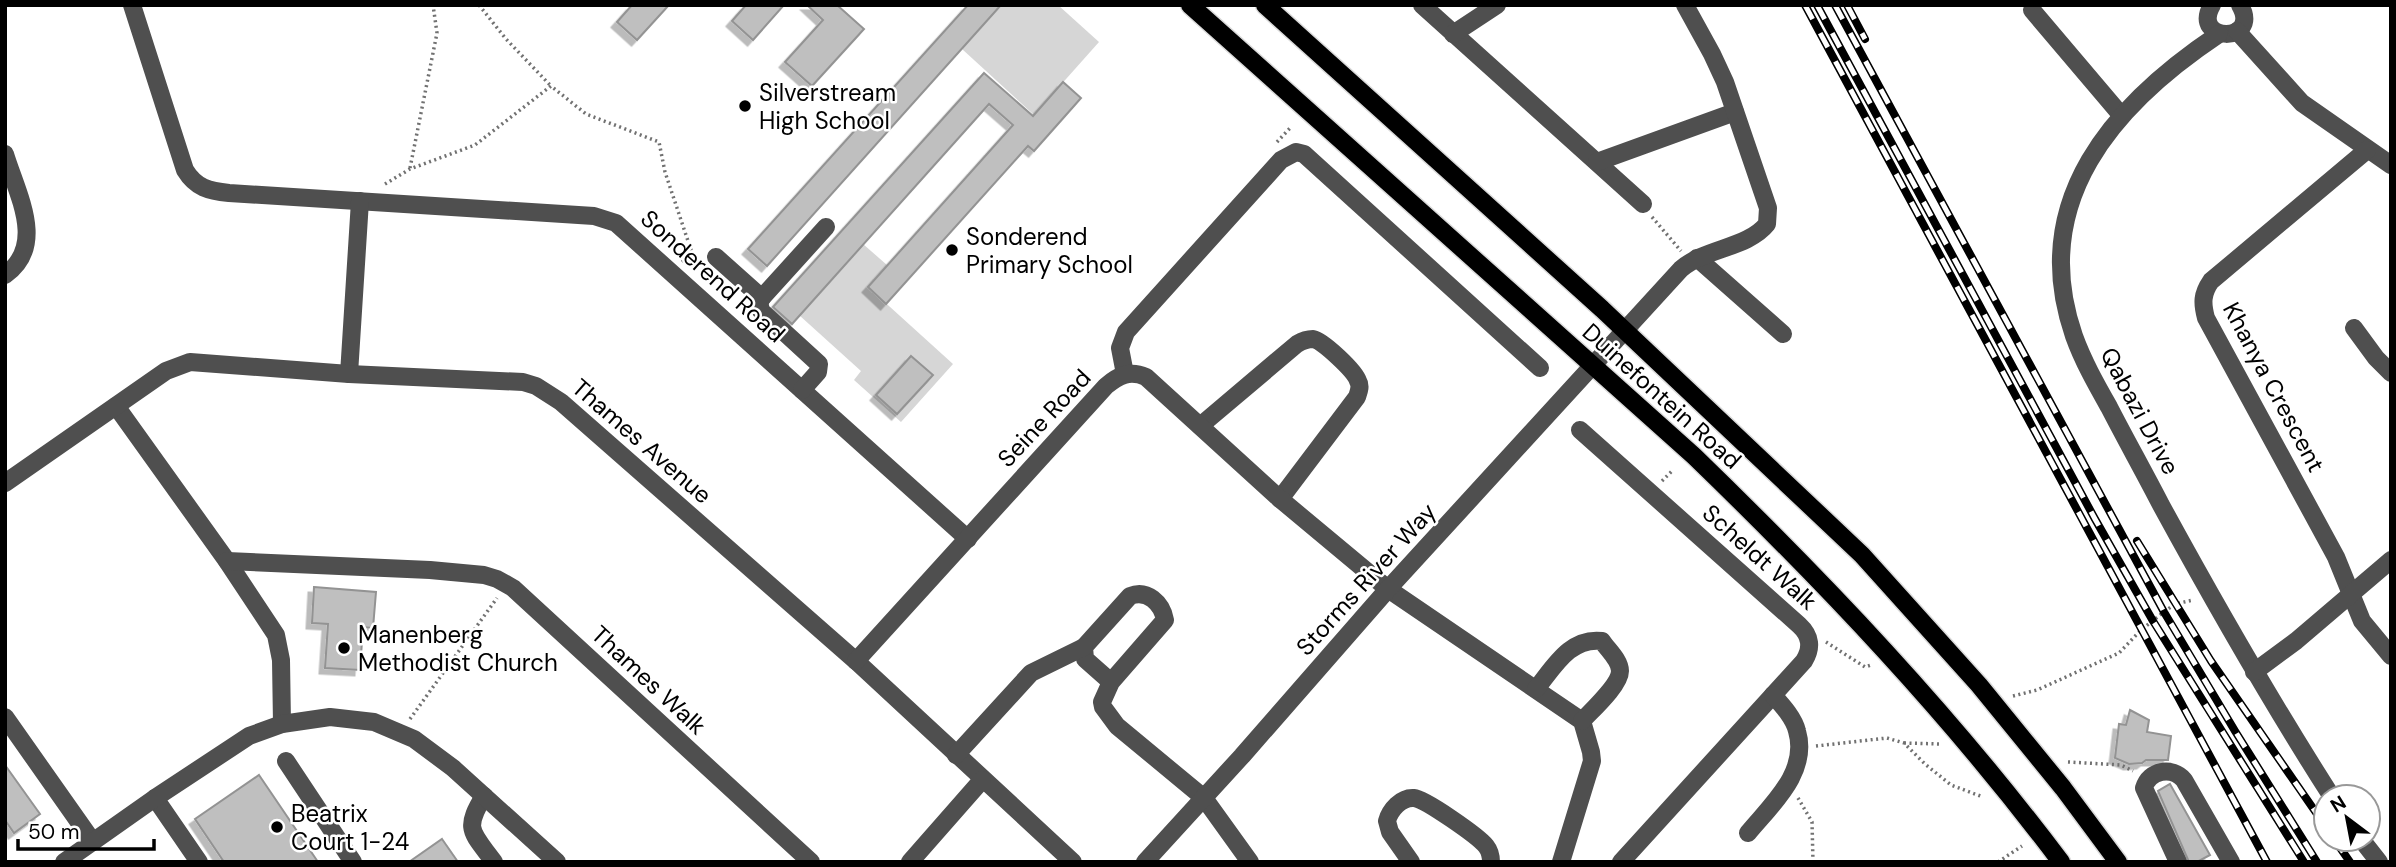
<svg xmlns="http://www.w3.org/2000/svg" width="2396" height="867" font-family="'DM Sans',sans-serif">
<defs>
<filter id="shadow"><feDropShadow dx="-5.5" dy="5.5" stdDeviation="0" flood-color="#0004"/></filter>
</defs>
<rect width="100%" height="100%" fill="#fff"/>
<g fill="#d6d6d6" fill-rule="evenodd">
<polygon points="1001,5 1058,5 1099,42 1034,115 962,49"/>
<path d="M 863,244 L 887,265 L 868,287 L 953,364 L 901,422 L 854,380 L 861,371 L 799,315 ZM 911,356 L 933,375 L 898,414 L 876,395 Z"/>
</g>
<g fill="#bfbfbf" stroke="#939393" stroke-width="2" filter="url(#shadow)">
<polygon points="632,5 669,5 637,40 617,22"/>
<polygon points="746,5 784,5 753,40 732,21"/>
<polygon points="807,5 837,5 864,29 812,86 785,62 823,20"/>
<polygon points="968,5 1001,5 767,266 748,249"/>
<polygon points="984,73 1033,116 1063,82 1081,98 1034,151 1028,146 886,304 868,287 1013,125 989,104 792,324 773,307"/>
<polygon points="911,356 933,375 897,414 876,395"/>
<polygon points="314,587 376,592 373,628 363,627 360,670 325,668 328,624 312,623"/>
<polygon points="2130,710 2149,720 2147,732 2171,736 2168,760 2146,760 2142,763 2129,764 2115,758 2119,724 2126,725"/>
<polygon points="5,765 40,814 14,833 5,820"/>
<polygon points="259,775 318,862 224,862 195,819"/>
<polygon points="2170,784 2210,855 2197,862 2189,862 2158,791"/>
<polygon points="442,839 458,862 409,862"/>
</g>
<g fill="none" stroke-linecap="round" stroke-linejoin="round">
<defs>
<g id="major">
<path d="M 1190,5 L 1694,456 C 1827,585 1949,713 2061,862"/>
<polyline points="1265,5 1602,309 1862,555 1979,685 2063,788 2118,862"/>
</g>
</defs>
<use href="#major" stroke="#dbdbdb" stroke-width="21"/>
<g stroke="#717171" stroke-width="3.5" stroke-dasharray="2 3.5" stroke-linecap="butt">
<polyline points="479,5 506,39 551,86"/>
<polyline points="1277,142 1291,127"/>
<polyline points="410,168 437,33 433,5"/>
<polyline points="385,184 410,169 475,145 551,86 586,114 659,142 665,172 692,253 682,262"/>
<polyline points="1652,217 1681,251"/>
<polyline points="1662,481 1673,470"/>
<polyline points="1826,642 1865,667 1871,665"/>
<polyline points="2013,696 2037,690 2119,653 2141,630 2164,612 2175,604 2193,600"/>
<polyline points="410,719 497,598"/>
<polyline points="1904,743 1940,744"/>
<polyline points="1816,746 1887,738 1904,743 1925,764 1951,785 1983,797"/>
<polyline points="2068,762 2121,765 2133,771"/>
<polyline points="1798,798 1812,822 1813,862"/>
<polyline points="1998,862 2022,846"/>
</g>
<g stroke="#4f4f4f" stroke-width="18">
<path d="M 132,5 L 185,170 C 196,188 209,191 229,193 L 594,216 L 616,223 L 968,539"/>
<polyline points="1422,5 1643,204"/>
<path d="M 2212,5 C 2190,43 2262,44 2240,5"/>
<polyline points="2032,10 2121,115"/>
<polyline points="2237,31 2302,103 2391,165"/>
<polyline points="1453,34 1497,5"/>
<path d="M 2219,34 C 2114,104 2027,201 2074,336 C 2083,361 2096,384 2109,407 C 2126,440 2144,472 2161,505 C 2215,604 2271,702 2332,797"/>
<path d="M 2367,150 L 2211,281 C 2202,294 2202,303 2206,318 L 2336,557 L 2362,621 L 2391,656"/>
<path d="M 5,154 C 17,194 47,245 5,275"/>
<polyline points="1597,162 1735,112"/>
<polyline points="716,257 762,298"/>
<polyline points="1697,258 1783,334"/>
<polyline points="2354,328 2376,358 2391,373"/>
<polyline points="349,374 360,201"/>
<polyline points="1125,374 1120,348 1126,332 1281,160 1296,152 1304,154 1540,368"/>
<polyline points="802,390 818,372 819,364 761,311 759,301 826,227"/>
<polyline points="116,406 227,561 276,635 281,660 282,724"/>
<path d="M 1200,426 L 1297,344 C 1302,341 1307,339 1313,339 C 1323,341 1355,371 1358,381 C 1361,386 1359,391 1357,397 L 1280,499"/>
<path d="M 1580,430 L 1799,625 C 1811,636 1812,648 1804,661 L 1621,862"/>
<polyline points="5,483 166,371 190,362 349,374 523,382 536,386 561,402 856,661 1073,862"/>
<polyline points="227,561 430,570 484,575 497,579 513,588 811,862"/>
<path d="M 856,661 L 1106,386 C 1119,375 1130,370 1146,377 L 1280,499 L 1388,589 L 1582,721 L 1591,752 L 1592,761 L 1561,862"/>
<polyline points="2254,672 2296,641 2391,560"/>
<path d="M 1111,682 L 1085,659 L 1084,647 L 1130,596 C 1147,589 1162,603 1165,620 L 1111,682 L 1102,702 L 1103,707 L 1117,726 L 1204,798 L 1250,862"/>
<path d="M 1536,689 C 1554,667 1570,637 1602,641 C 1608,650 1620,660 1620,671 C 1620,685 1592,710 1582,721"/>
<polyline points="5,717 93,842"/>
<polyline points="956,755 1031,673 1084,647"/>
<polyline points="286,761 353,862"/>
<path d="M 484,796 C 463,830 472,832 494,862"/>
<polyline points="155,798 199,862"/>
<path d="M 1748,833 C 1772,804 1809,772 1797,731 C 1794,718 1782,705 1773,695"/>
<polyline points="2361,839 2379,862"/>
<polyline points="64,862 155,798 249,736 282,724 330,717 374,722 414,739 453,768 557,862"/>
<polyline points="910,862 982,780"/>
<path d="M 1145,862 L 1242,756 L 1388,589 L 1681,269 C 1705,248 1748,248 1767,224 L 1768,208 L 1725,82 L 1712,54 L 1685,5"/>
<path d="M 1411,862 L 1390,832 L 1387,821 C 1390,810 1401,797 1414,798 C 1425,799 1478,836 1486,846 C 1490,851 1491,856 1491,862"/>
<path d="M 2178,862 L 2144,788 C 2149,770 2172,766 2184,780 L 2231,862"/>
</g>
<use href="#major" stroke="#000" stroke-width="18"/>
<defs>
<g id="rail">
<polyline points="1805,5 2267,862"/>
<polyline points="1817,5 2095,519 2153,621 2304,862"/>
<polyline points="1835,5 2164,612 2235,731 2317,862"/>
<polyline points="1847,5 1865,39"/>
<polyline points="2137,541 2211,661 2326,827"/>
<polyline points="2334,839 2350,862"/>
</g>
</defs>
<use href="#rail" stroke="#000" stroke-width="8"/>
<use href="#rail" stroke="#fff" stroke-width="5" stroke-dasharray="16" stroke-linecap="butt"/>
</g>
<g fill="#000" stroke="#fff" stroke-width="2.5">
<circle cx="745" cy="106" r="7"/>
<circle cx="952" cy="250" r="7"/>
<circle cx="344" cy="648" r="7"/>
<circle cx="277" cy="827" r="7"/>
</g>
<g text-anchor="middle" dominant-baseline="central" stroke-width="5" stroke-linejoin="round" paint-order="stroke">
<g font-size="24" fill="#000" stroke="#fff" text-anchor="start">
<text x="759" y="92">Silverstream<tspan x="759" dy="28">High School</tspan></text>
<text x="966" y="236">Sonderend<tspan x="966" dy="28">Primary School</tspan></text>
<text x="358" y="634">Manenberg<tspan x="358" dy="28">Methodist Church</tspan></text>
<text x="291" y="813">Beatrix<tspan x="291" dy="28">Court 1-24</tspan></text>
</g>
<g font-size="24" fill="#000" stroke="#fff">
<text transform="translate(713 276) rotate(42)">Sonderend Road</text>
<text transform="translate(2274 387) rotate(62)">Khanya Crescent</text>
<text transform="translate(1662 396) rotate(42)">Duinefontein Road</text>
<text transform="translate(2140 411) rotate(62)">Qabazi Drive</text>
<text transform="translate(1044 418) rotate(-47)">Seine Road</text>
<text transform="translate(642 441) rotate(41)">Thames Avenue</text>
<text transform="translate(1760 557) rotate(42)">Scheldt Walk</text>
<text transform="translate(1366 579) rotate(-48)">Storms River Way</text>
<text transform="translate(649 680) rotate(43)">Thames Walk</text>
</g>
</g>
<rect width="2396" height="867" fill="none" stroke="#000000" stroke-width="14"/>
<g transform="translate(2347 818) rotate(328)"><circle r="33" fill="#ffffff" stroke="#999999" stroke-width="2"/>
<path d="M0-5L12 26L0 18L-12 26Z" fill="#000000"/>
<text y="-10" font-size="19" font-weight="bold" text-anchor="middle" fill="#000000">N</text>
</g>
<path d="M18 839v10h136v-10" fill="none" stroke="#000000" stroke-width="3.5"/>
<text x="28" y="839" font-size="21" fill="#000000" stroke="#ffffff" stroke-width="5" paint-order="stroke">50 m</text>
</svg>
